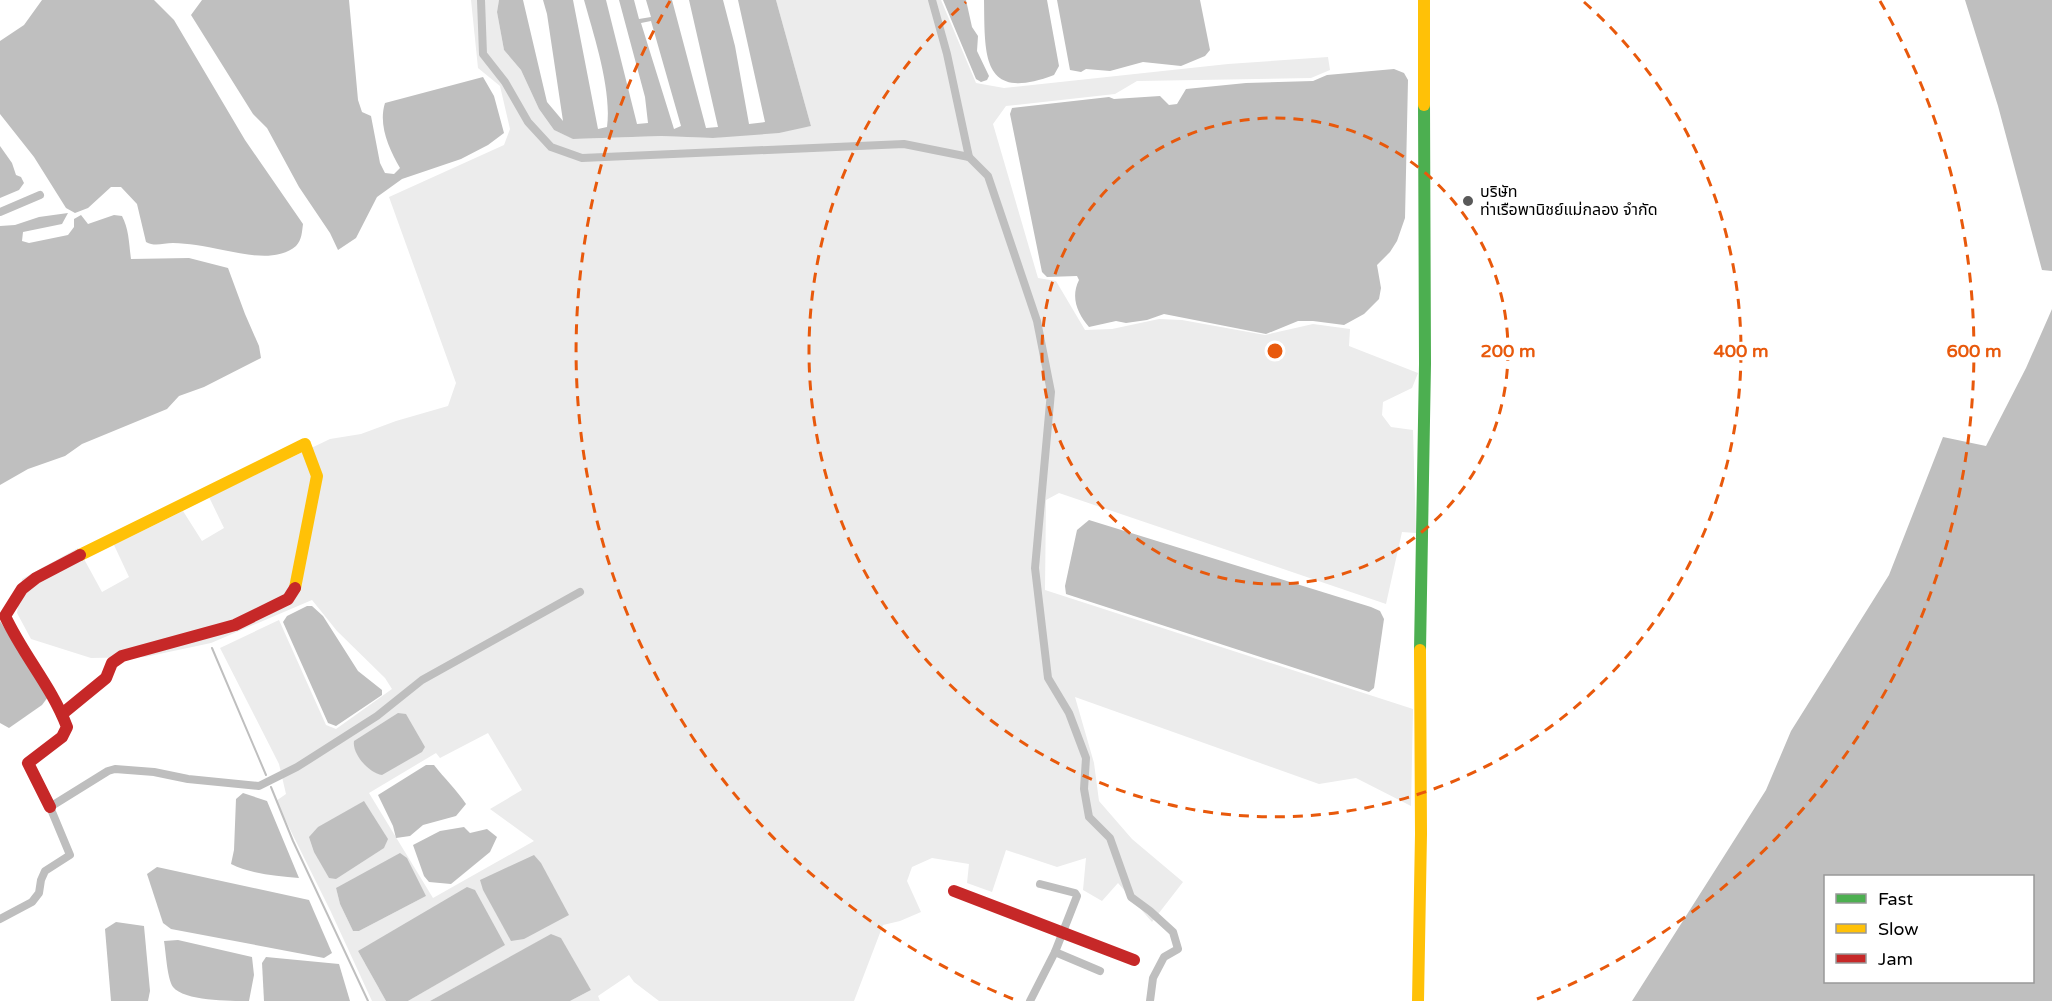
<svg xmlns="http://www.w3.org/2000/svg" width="2052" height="1001" font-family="'Varela Round','Noto Sans Thai',sans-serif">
<rect width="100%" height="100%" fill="#fff"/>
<path fill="#ececec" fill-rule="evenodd" d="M 471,0 L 499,0 L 497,12 L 504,50 L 521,70 L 539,109 L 554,130 L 574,139 L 661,136 L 713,138 L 811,126 L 776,0 L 941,0 L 976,83 L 1004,88 L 1228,64 L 1328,57 L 1330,70 L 1311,78 L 1137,81 L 1115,94 L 1006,106 L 993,124 L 1038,278 L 1056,281 L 1085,330 L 1112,329 L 1159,319 L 1182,320 L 1265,335 L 1313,324 L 1350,329 L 1349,346 L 1418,373 L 1412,388 L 1383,402 L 1382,415 L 1391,427 L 1413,430 L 1416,533 L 1402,532 L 1386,604 L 1059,493 L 1046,500 L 1045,590 L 1413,709 L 1411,806 L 1356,778 L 1319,784 L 1075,697 L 1094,763 L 1099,801 L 1132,839 L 1183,882 L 1152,922 L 1118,883 L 1102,901 L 1083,890 L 1086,858 L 1057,867 L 1006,850 L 992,892 L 967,883 L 969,864 L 932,858 L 912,867 L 907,881 L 921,912 L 900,921 L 883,925 L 854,1001 L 659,1001 L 634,982 L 629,975 L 598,996 L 600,1001 L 570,1001 L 591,990 L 552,934 L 430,1001 L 408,1001 L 504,945 L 358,951 L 386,1001 L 372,1001 L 331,912 L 276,801 L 286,794 L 279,764 L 220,648 L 279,620 L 326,725 L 336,729 L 392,689 L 385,678 L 337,631 L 312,600 L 211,643 L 145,657 L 91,658 L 31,639 L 17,613 L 22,579 L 78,548 L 102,592 L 129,577 L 114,545 L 183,511 L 202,541 L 224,528 L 209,497 L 330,439 L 361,434 L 396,421 L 448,406 L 456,383 L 389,197 L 504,145 L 510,129 L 500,86 L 478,68 ZM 488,733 L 522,790 L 490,809 L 534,841 L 433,898 L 369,793 L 436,753 L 440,758 ZM 336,888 L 426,896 L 359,931 L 353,931 L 340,904 Z"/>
<g fill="#bfbfbf" fill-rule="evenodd">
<path d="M 42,0 L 154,0 L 174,20 L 245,140 L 303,224 C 302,231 302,240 296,246 C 272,267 224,248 196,245 C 188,244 181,243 173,243 C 163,243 155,247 146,242 L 137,204 L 121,187 L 111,187 L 88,208 L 75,213 L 66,208 L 34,157 L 0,114 L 0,41 L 24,25 Z"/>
<path d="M 202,0 L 349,0 L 358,100 L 362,112 L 371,116 L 380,163 L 385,173 L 394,174 L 400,168 C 389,149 378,125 385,103 L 483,77 L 494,96 L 504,133 L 488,145 L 461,159 L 402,179 L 377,197 L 356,238 L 338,250 L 330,233 L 299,187 L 267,128 L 253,114 L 191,15 Z"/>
<path d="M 499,0 L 523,0 L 547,102 L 563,121 L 547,14 L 543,0 L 573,0 L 598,129 L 607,127 C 612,90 594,36 584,0 L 606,0 L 637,124 L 648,123 L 645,97 L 619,0 L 634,0 L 639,19 L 651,17 L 646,0 L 672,0 L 706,128 L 718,127 L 689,0 L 723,0 L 735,46 L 749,124 L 765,122 L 738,0 L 776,0 L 811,126 L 779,133 L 713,138 L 661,136 L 573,139 L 554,130 L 539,109 L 521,70 L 504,50 L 497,12 ZM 651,21 L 681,126 L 674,129 L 641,23 Z"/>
<polygon points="943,0 966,0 972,27 978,36 977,51 989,76 987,80 981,82 976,79"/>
<path d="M 984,0 L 1047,0 L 1059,66 L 1054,75 C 981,103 985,55 984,0 Z"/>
<polygon points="1057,0 1200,0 1210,50 1205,56 1181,66 1143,62 1110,71 1086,69 1081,72 1070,70"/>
<polygon points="1965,0 2052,0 2052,271 2042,270 1998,106"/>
<path d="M 1394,69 L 1404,73 L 1408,80 L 1405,218 L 1397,241 L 1390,252 L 1377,265 L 1381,288 L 1379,299 L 1364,314 L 1344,325 L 1313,321 L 1298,321 L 1266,334 L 1164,314 L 1147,320 L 1126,323 L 1116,321 L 1089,327 C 1078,314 1070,298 1079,280 L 1077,276 L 1047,277 L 1042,272 L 1010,114 L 1012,108 L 1109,97 L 1114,99 L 1160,96 L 1169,105 L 1177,104 L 1186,89 L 1246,83 L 1313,81 L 1327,75 Z"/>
<polygon points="0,146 12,163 16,175 21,177 24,183 19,190 0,198"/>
<path d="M 68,213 L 62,224 L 23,232 L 22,241 L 29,243 L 68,235 L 74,227 L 74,219 L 81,215 L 88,224 L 114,215 L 122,216 C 129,229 129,244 131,259 L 189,258 L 228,268 L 245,314 L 259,346 L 261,358 L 204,387 L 179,396 L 167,409 L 82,444 L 65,456 L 28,469 L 0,485 L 0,226 L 15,225 L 39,217 Z"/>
<path d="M 2052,309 L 2052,1001 L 1632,1001 L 1766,790 L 1791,731 L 1889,575 L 1943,437 L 1986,446 L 2026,368 ZM 2032,876 L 2032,982 L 1826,982 L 1826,876 Z"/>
<polygon points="1089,520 1371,607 1380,611 1384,619 1374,688 1369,692 1066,594 1065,586 1077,530"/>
<polygon points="307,606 312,606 323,616 358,671 382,690 382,695 336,726 328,723 283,622 287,616"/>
<polygon points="0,621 48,697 42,705 9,728 0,723"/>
<path d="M 398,713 L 406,714 L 425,747 L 422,752 L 382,775 C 369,773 352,754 354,741 Z"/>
<path d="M 426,765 L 434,765 C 444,778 456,789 466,804 L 456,816 L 423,825 L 410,836 L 396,838 L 393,826 L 378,795 Z"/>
<path d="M 243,793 L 267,801 L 299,878 C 276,876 251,874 231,864 L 234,850 L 236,799 Z"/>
<polygon points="364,801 388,839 384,848 336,879 329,878 314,852 309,837 318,827"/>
<polygon points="464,827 470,833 487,829 497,837 490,852 451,884 429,882 424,876 413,845 440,831"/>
<polygon points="400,853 407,858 426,896 359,931 353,931 340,904 336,888"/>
<polygon points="534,855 541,863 569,915 524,939 511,941 483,890 480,880"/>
<polygon points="157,867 309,900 332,953 324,958 171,929 163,923 147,874"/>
<polygon points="467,887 475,890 505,945 408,1001 386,1001 358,951"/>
<polygon points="116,922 144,926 150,991 148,1001 111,1001 105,929"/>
<polygon points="551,934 561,938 591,990 570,1001 430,1001"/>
<path d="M 178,940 L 252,957 L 254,975 L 249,1001 C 229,1001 184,1001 173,987 C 167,978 166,953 164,941 Z"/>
<polygon points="266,957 339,964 350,1001 264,1001 262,963"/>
</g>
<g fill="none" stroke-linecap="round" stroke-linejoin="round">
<g stroke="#bfbfbf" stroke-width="2">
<polyline points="212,648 266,775"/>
<polyline points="271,787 293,841 368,1001"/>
</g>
<g stroke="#bfbfbf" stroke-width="8">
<polyline points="481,0 483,54 505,82 528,122 551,147 582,158 904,144 969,157 988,176 1037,321 1051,392 1035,568 1048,678 1069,713 1086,758 1084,789 1089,817 1110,838 1131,897 1150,911 1173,932 1178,949 1164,957 1153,978 1150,1001"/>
<polyline points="932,0 947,54 969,157"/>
<polyline points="0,212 40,195"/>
</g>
<g stroke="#bebebe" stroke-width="8">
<polyline points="0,919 32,902 39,893 41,880 45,871 70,855 50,807 108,771 115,769 154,772 188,779 259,786 297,767 377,716 422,680 580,592"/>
<polyline points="1055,952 1100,971"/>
<polyline points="1030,1001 1055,952 1077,896 1075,893 1040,884"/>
</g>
<polyline stroke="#4caf50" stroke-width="12" points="1420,650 1425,364 1424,105"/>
<g stroke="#ffc107" stroke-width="12">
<polyline points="1424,0 1424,105"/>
<polyline points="80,555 305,444 317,476 295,588"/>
<polyline points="1418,1001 1421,834 1420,650"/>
</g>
<g stroke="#c62828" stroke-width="12">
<polyline points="62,714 106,678 112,663 122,656 235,625 288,599 295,588"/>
<path d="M 50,807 L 28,763 L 62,737 L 67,727 C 52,687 23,655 5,616 L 22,589 L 36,578 L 80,555"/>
<polyline points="954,891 1134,960"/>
</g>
</g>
<g fill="none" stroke="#e8590c" stroke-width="3" stroke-dasharray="10 8">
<circle cx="1275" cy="351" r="233"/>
<path d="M1584 2A466 466 0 1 1 966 2"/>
<path d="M1013 999A699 699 0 0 1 670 1M1880 1A699 699 0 0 1 1537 999"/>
</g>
<circle fill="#595959" stroke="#fff" stroke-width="2" cx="1468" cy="201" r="6"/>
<g text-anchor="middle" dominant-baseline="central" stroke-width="6" stroke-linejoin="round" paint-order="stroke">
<g font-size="16" fill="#000" stroke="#fff" text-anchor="start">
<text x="1480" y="192">บริษัท<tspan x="1480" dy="18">ท่าเรือพานิชย์แม่กลอง จำกัด</tspan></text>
</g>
</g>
<circle cx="1275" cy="351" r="9" fill="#e8590c" stroke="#fff" stroke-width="3"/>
<g font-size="18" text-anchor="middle" font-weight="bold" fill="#e8590c" stroke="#fff" stroke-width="6" stroke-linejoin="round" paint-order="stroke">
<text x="1508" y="357">200 m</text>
<text x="1741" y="357">400 m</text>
<text x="1974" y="357">600 m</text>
</g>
<rect x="1824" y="875" width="210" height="108" fill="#ffffff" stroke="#999999" stroke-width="1.5"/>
<rect x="1836" y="894" width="30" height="9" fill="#4caf50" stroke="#999999" stroke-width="1.5"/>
<text x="1878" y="905" font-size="18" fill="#000000">Fast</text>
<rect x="1836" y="924" width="30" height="9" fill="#ffc107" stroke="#999999" stroke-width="1.5"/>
<text x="1878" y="935" font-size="18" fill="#000000">Slow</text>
<rect x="1836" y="954" width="30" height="9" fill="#c62828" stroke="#999999" stroke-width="1.5"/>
<text x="1878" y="965" font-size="18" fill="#000000">Jam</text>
</svg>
